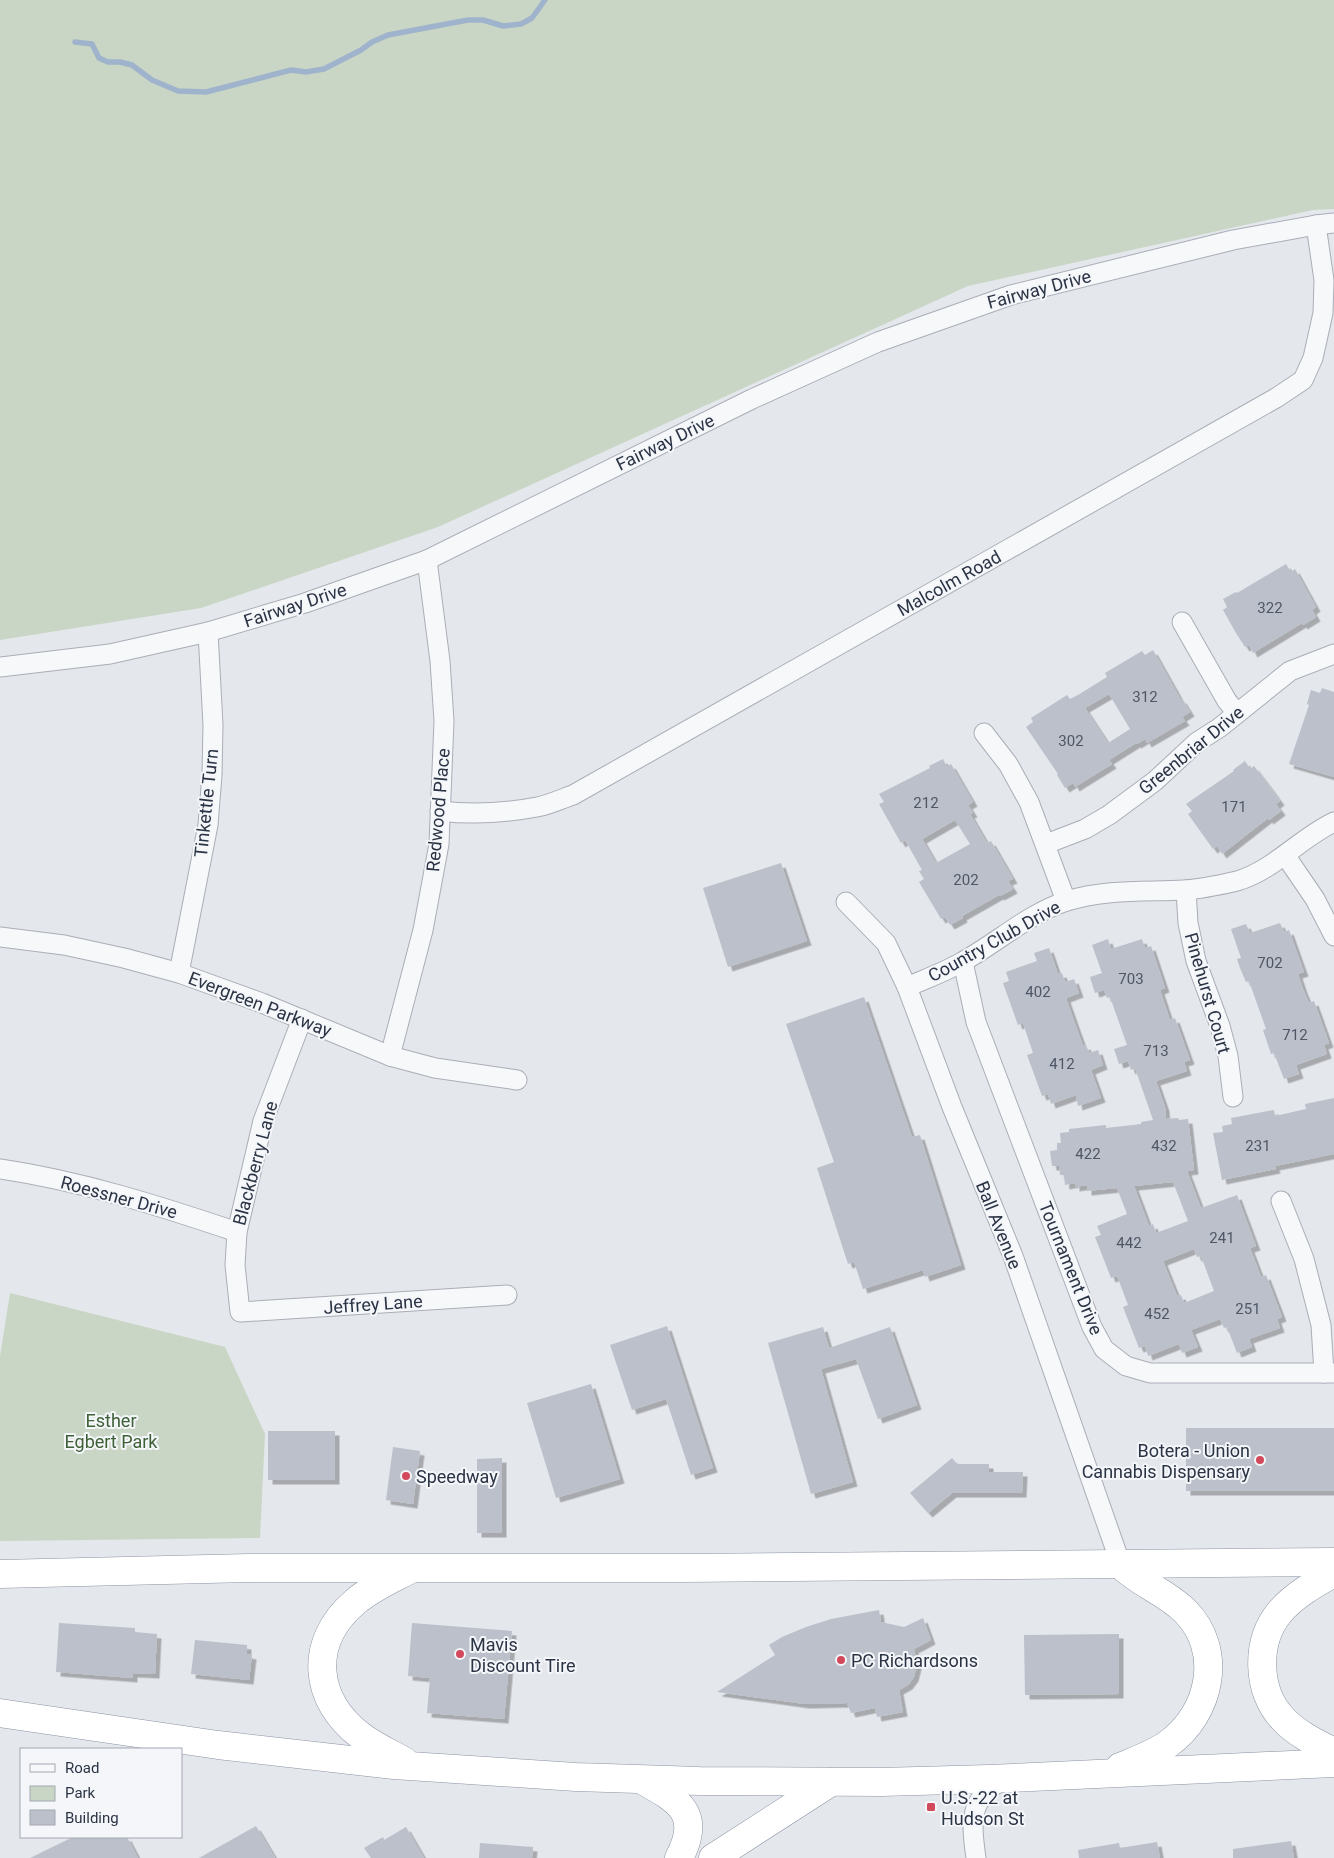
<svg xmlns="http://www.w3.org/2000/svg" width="1334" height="1858" font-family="Roboto,sans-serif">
<defs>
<filter id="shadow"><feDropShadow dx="4.5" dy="4.5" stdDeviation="0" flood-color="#0004"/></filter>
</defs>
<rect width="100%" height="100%" fill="#e4e7ec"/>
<g fill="#c9d6c5">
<polygon points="0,0 1334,0 1334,209 1313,210 968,286 438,527 201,608 0,640"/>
<polygon points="10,1293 225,1347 265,1434 260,1538 0,1541 0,1356"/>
</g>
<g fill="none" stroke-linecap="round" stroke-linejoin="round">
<polyline stroke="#9fb4cc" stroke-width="5.5" points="75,42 92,44 99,58 108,62 120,62 132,65 152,80 178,91 206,92 291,70 306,72 324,69 361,50 372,42 388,35 468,20 483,20 503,26 521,24 532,18 545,0"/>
</g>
<g fill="#bbc0ca" fill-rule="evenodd" filter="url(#shadow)">
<polygon points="1286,564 1291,572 1295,569 1316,607 1312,610 1316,617 1303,625 1302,623 1253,653 1249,645 1245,647 1236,633 1223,610 1227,607 1223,599 1236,592 1237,593"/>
<path d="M 1153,650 L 1181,700 L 1182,699 L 1190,712 L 1182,717 L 1185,721 L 1147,743 L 1145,739 L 1137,744 L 1136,743 L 1109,760 L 1112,764 L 1075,787 L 1073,783 L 1065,788 L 1057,775 L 1058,774 L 1026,727 L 1033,722 L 1031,718 L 1067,695 L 1070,699 L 1078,695 L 1107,677 L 1105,673 L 1142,651 L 1145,655 ZM 1109,694 L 1130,729 L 1108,743 L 1085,708 Z"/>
<polygon points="1322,688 1334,692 1334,777 1289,764 1309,705 1307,704 1311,690 1320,693"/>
<path d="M 943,759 L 947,767 L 951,764 L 973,802 L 968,805 L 973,813 L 970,814 L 987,843 L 991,841 L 1013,879 L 1008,881 L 1013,889 L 1000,896 L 999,895 L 962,916 L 963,918 L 950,925 L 945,917 L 941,919 L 919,882 L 924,879 L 919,871 L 922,870 L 905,840 L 901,843 L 879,804 L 884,802 L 879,794 L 930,768 L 929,766 ZM 955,820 L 970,844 L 936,863 L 922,839 Z"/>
<polygon points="1245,761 1250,769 1254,766 1270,787 1280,801 1276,804 1281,811 1269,820 1268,818 1222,854 1217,846 1213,849 1188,814 1192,811 1186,804 1234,771 1233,770"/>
<polygon points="781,863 807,941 728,967 703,888"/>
<polygon points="1280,923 1284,932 1289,930 1304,972 1298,974 1303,989 1309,1003 1314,1001 1329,1043 1324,1045 1327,1054 1296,1065 1299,1074 1284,1079 1274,1053 1271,1054 1263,1030 1266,1029 1249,981 1246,982 1240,968 1237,959 1241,958 1231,929 1246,924 1250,933"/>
<path d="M 1108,939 L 1111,949 L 1142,939 L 1145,948 L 1151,946 L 1165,988 L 1160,990 L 1170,1020 L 1175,1018 L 1190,1060 L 1184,1062 L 1187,1071 L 1156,1081 L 1165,1107 L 1166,1119 L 1178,1118 L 1179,1120 L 1188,1119 L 1194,1170 L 1187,1171 L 1201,1208 L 1237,1195 L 1256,1246 L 1250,1248 L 1261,1277 L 1266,1275 L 1282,1317 L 1277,1319 L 1280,1328 L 1249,1339 L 1252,1347 L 1237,1353 L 1227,1327 L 1224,1328 L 1220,1319 L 1191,1330 L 1198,1347 L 1182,1353 L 1179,1344 L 1148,1356 L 1145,1346 L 1139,1348 L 1123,1307 L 1128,1305 L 1122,1289 L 1117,1276 L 1111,1278 L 1095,1237 L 1101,1235 L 1097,1226 L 1127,1214 L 1117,1188 L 1087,1191 L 1087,1185 L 1075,1187 L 1075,1183 L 1065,1185 L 1064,1175 L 1060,1175 L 1059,1166 L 1052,1166 L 1050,1151 L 1057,1150 L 1057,1143 L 1061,1143 L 1060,1133 L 1069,1132 L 1069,1129 L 1106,1125 L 1106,1128 L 1141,1124 L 1141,1122 L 1153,1120 L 1135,1068 L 1131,1070 L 1128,1061 L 1119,1064 L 1114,1049 L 1127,1045 L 1110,997 L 1107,998 L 1104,990 L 1095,993 L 1090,977 L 1102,973 L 1092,945 ZM 1173,1182 L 1188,1221 L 1156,1233 L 1153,1224 L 1149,1226 L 1134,1186 ZM 1194,1249 L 1197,1257 L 1201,1256 L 1214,1291 L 1184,1303 L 1181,1295 L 1177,1296 L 1163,1261 Z"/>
<polygon points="1049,948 1058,974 1062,973 1065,982 1074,979 1079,993 1066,998 1083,1046 1086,1045 1089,1053 1098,1050 1103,1065 1091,1070 1101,1098 1078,1106 1076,1095 1051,1104 1048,1094 1042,1096 1027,1055 1033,1053 1023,1023 1018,1025 1003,983 1009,981 1006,972 1037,961 1034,953"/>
<polygon points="864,997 912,1137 920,1135 961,1265 925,1277 923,1270 863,1289 854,1262 848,1264 817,1168 834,1162 786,1024"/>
<polygon points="1334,1098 1334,1154 1275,1166 1276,1169 1222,1180 1213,1133 1223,1132 1222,1126 1232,1124 1231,1118 1274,1110 1275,1116 1306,1109 1305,1104"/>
<polygon points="667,1326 713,1468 691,1475 666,1399 632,1410 610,1345"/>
<polygon points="823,1327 829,1348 890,1327 917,1405 878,1419 856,1359 821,1369 853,1482 811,1494 768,1343"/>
<polygon points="591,1384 620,1479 556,1498 527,1403"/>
<rect x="1186" y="1428" width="148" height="63"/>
<rect x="268" y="1431" width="67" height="49"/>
<polygon points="393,1447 420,1451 413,1504 386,1500"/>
<polygon points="502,1458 502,1533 477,1533 477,1459"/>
<polygon points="952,1458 957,1464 989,1464 989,1472 1023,1472 1022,1493 952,1493 928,1513 910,1493"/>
<polygon points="879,1610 881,1622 904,1627 923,1618 931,1640 914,1649 917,1665 914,1677 908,1685 899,1690 903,1712 877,1717 875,1708 851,1713 847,1703 805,1704 717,1692 775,1655 769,1645 782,1637 806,1627 831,1619"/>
<polygon points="59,1623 135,1628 135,1632 157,1634 155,1674 133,1673 133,1678 56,1672"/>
<polygon points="412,1623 512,1631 504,1719 427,1713 430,1678 408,1676"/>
<polygon points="1119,1634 1119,1694 1025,1695 1024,1635"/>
<polygon points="195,1640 247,1645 247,1654 252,1655 249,1680 191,1674"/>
<polygon points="256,1826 275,1858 199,1858"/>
<polygon points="406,1827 424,1858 371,1858 364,1848 383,1837 384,1840"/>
<polygon points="73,1837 127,1837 138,1858 30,1858"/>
<polygon points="1291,1841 1294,1858 1233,1858 1233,1849"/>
<polygon points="1157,1842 1160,1858 1079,1858 1078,1850 1119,1843 1120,1848"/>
<polygon points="480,1843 533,1847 532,1858 479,1858"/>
</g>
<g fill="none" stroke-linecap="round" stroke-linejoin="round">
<defs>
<g id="minor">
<polyline points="1182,622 1227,701 1237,713"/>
<polyline points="0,667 110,654 208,632 305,603 427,560 752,399 878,342 1011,295 1233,240 1316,225 1334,223"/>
<polyline points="984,733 1008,764 1029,802 1066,901"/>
<path d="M 440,811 C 472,815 505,813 537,807 C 549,805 561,799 573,795 L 1276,398 L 1303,380 L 1313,358 L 1323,313 L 1324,280 L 1316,225"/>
<polyline points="1046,844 1085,829 1109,815 1155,781 1197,742 1219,728 1290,671 1334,654"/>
<polyline points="1285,855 1315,899 1334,936"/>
<polyline points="1186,890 1188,923 1196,961 1220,1026 1228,1056 1233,1097"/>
<polyline points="846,902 886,943 907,987 952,1107 1013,1256 1121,1565"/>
<polyline points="0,937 64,945 124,958 179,973 262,1003 390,1056 435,1068 517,1080"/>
<polyline points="963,962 976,1022 1092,1327 1104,1349 1126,1366 1150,1373 1334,1373"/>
<polyline points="179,973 208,825 212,775 213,725 208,632"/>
<path d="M 907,987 C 925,979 945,972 962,962 C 997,943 1029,913 1067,901 C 1106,889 1145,892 1184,890 C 1202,889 1220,885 1237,881 C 1274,870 1300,838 1334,822"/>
<polyline points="302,1019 263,1121 237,1232 235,1265 240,1312 507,1295"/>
<polyline points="390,1056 423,930 439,844 444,721 440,661 427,560"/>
<path d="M 0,1169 C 81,1181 160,1206 237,1232"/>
<polyline points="1281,1201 1304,1259 1321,1325 1324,1373"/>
<path d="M 976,1858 C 971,1822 968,1797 1005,1779"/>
</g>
<g id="highway">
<path d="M 1334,1573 C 1314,1584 1293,1596 1279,1613 C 1255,1643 1257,1692 1283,1719 C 1297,1734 1316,1743 1334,1752"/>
<polyline points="0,1574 249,1568 685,1568 1334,1562"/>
<polyline points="0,1713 218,1745 394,1765 576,1777 699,1781 881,1782 989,1779 1334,1763"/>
<path d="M 404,1761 C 390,1753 374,1746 361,1736 C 313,1700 308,1642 355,1602 C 371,1588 392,1579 411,1569"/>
<path d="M 1120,1767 C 1137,1760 1154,1754 1168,1744 C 1211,1713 1224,1650 1185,1611 C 1166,1592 1140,1584 1121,1565"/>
<path d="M 642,1780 C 678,1800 703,1813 679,1858"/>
<polyline points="713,1858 831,1782"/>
</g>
</defs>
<use href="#minor" stroke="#a9aeb7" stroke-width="21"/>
<use href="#highway" stroke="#8b94a3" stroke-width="29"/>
<use href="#minor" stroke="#f7f8fa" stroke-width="19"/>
<use href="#highway" stroke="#fff" stroke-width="28"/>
</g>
<g fill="#d1495b" stroke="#f4f6f9" stroke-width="2">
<circle cx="1260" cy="1460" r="5"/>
<circle cx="406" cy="1476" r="5"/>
<circle cx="460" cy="1654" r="5"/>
<circle cx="841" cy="1660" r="5"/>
<rect x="926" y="1802" width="10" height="10" rx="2.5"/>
</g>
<g text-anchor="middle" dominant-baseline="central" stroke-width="4" stroke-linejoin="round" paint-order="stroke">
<g font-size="15" fill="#4f5766">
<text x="1270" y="608">322</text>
<text x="1145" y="697">312</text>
<text x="1071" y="741">302</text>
<text x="926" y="803">212</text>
<text x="1234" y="807">171</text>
<text x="966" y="880">202</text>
<text x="1270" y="963">702</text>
<text x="1131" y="979">703</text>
<text x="1038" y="992">402</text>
<text x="1295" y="1035">712</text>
<text x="1156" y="1051">713</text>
<text x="1062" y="1064">412</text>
<text x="1164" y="1146">432</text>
<text x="1258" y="1146">231</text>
<text x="1088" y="1154">422</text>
<text x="1222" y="1238">241</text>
<text x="1129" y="1243">442</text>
<text x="1248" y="1309">251</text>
<text x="1157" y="1314">452</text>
</g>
<g font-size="18" fill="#2b3445" stroke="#f4f6f9">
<text transform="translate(1039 289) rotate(-15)">Fairway Drive</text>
<text transform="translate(665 442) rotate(-26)">Fairway Drive</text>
<text transform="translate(949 583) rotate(-29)">Malcolm Road</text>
<text transform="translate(295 605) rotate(-18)">Fairway Drive</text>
<text transform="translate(1191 750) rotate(-39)">Greenbriar Drive</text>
<text transform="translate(206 803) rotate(-84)">Tinkettle Turn</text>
<text transform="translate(438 810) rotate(-85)">Redwood Place</text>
<text transform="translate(994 941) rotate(-29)">Country Club Drive</text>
<text transform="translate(1208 993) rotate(74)">Pinehurst Court</text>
<text transform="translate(260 1004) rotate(21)">Evergreen Parkway</text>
<text transform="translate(255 1163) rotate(-75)">Blackberry Lane</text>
<text transform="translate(119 1197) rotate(15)">Roessner Drive</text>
<text transform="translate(999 1225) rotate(68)">Ball Avenue</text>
<text transform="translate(1071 1268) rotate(68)">Tournament Drive</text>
<text transform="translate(373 1304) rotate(-4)">Jeffrey Lane</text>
</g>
<g font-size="18" fill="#3f6138" stroke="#f4f6f9">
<text x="111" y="1420">Esther<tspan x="111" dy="21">Egbert Park</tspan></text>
</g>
<g font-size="18" fill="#2b3445" stroke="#f4f6f9" text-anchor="start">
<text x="1250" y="1450" text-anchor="end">Botera - Union<tspan x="1250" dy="21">Cannabis Dispensary</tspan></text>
<text x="416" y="1476">Speedway</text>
<text x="470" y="1644">Mavis<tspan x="470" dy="21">Discount Tire</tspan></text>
<text x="851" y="1660">PC Richardsons</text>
<text x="941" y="1797">U.S.-22 at<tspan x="941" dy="21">Hudson St</tspan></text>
</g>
</g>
<rect x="20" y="1748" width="162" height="90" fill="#f4f6f9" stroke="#a4a8b1"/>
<rect x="30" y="1764" width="25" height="8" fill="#f7f8fa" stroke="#a4a8b1"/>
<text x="65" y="1773" font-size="15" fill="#2b3445">Road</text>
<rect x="30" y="1786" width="25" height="15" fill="#c9d6c5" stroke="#a4a8b1"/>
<text x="65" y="1798" font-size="15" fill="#2b3445">Park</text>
<rect x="30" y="1810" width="25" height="15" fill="#bbc0ca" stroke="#a4a8b1"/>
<text x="65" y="1823" font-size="15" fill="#2b3445">Building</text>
</svg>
